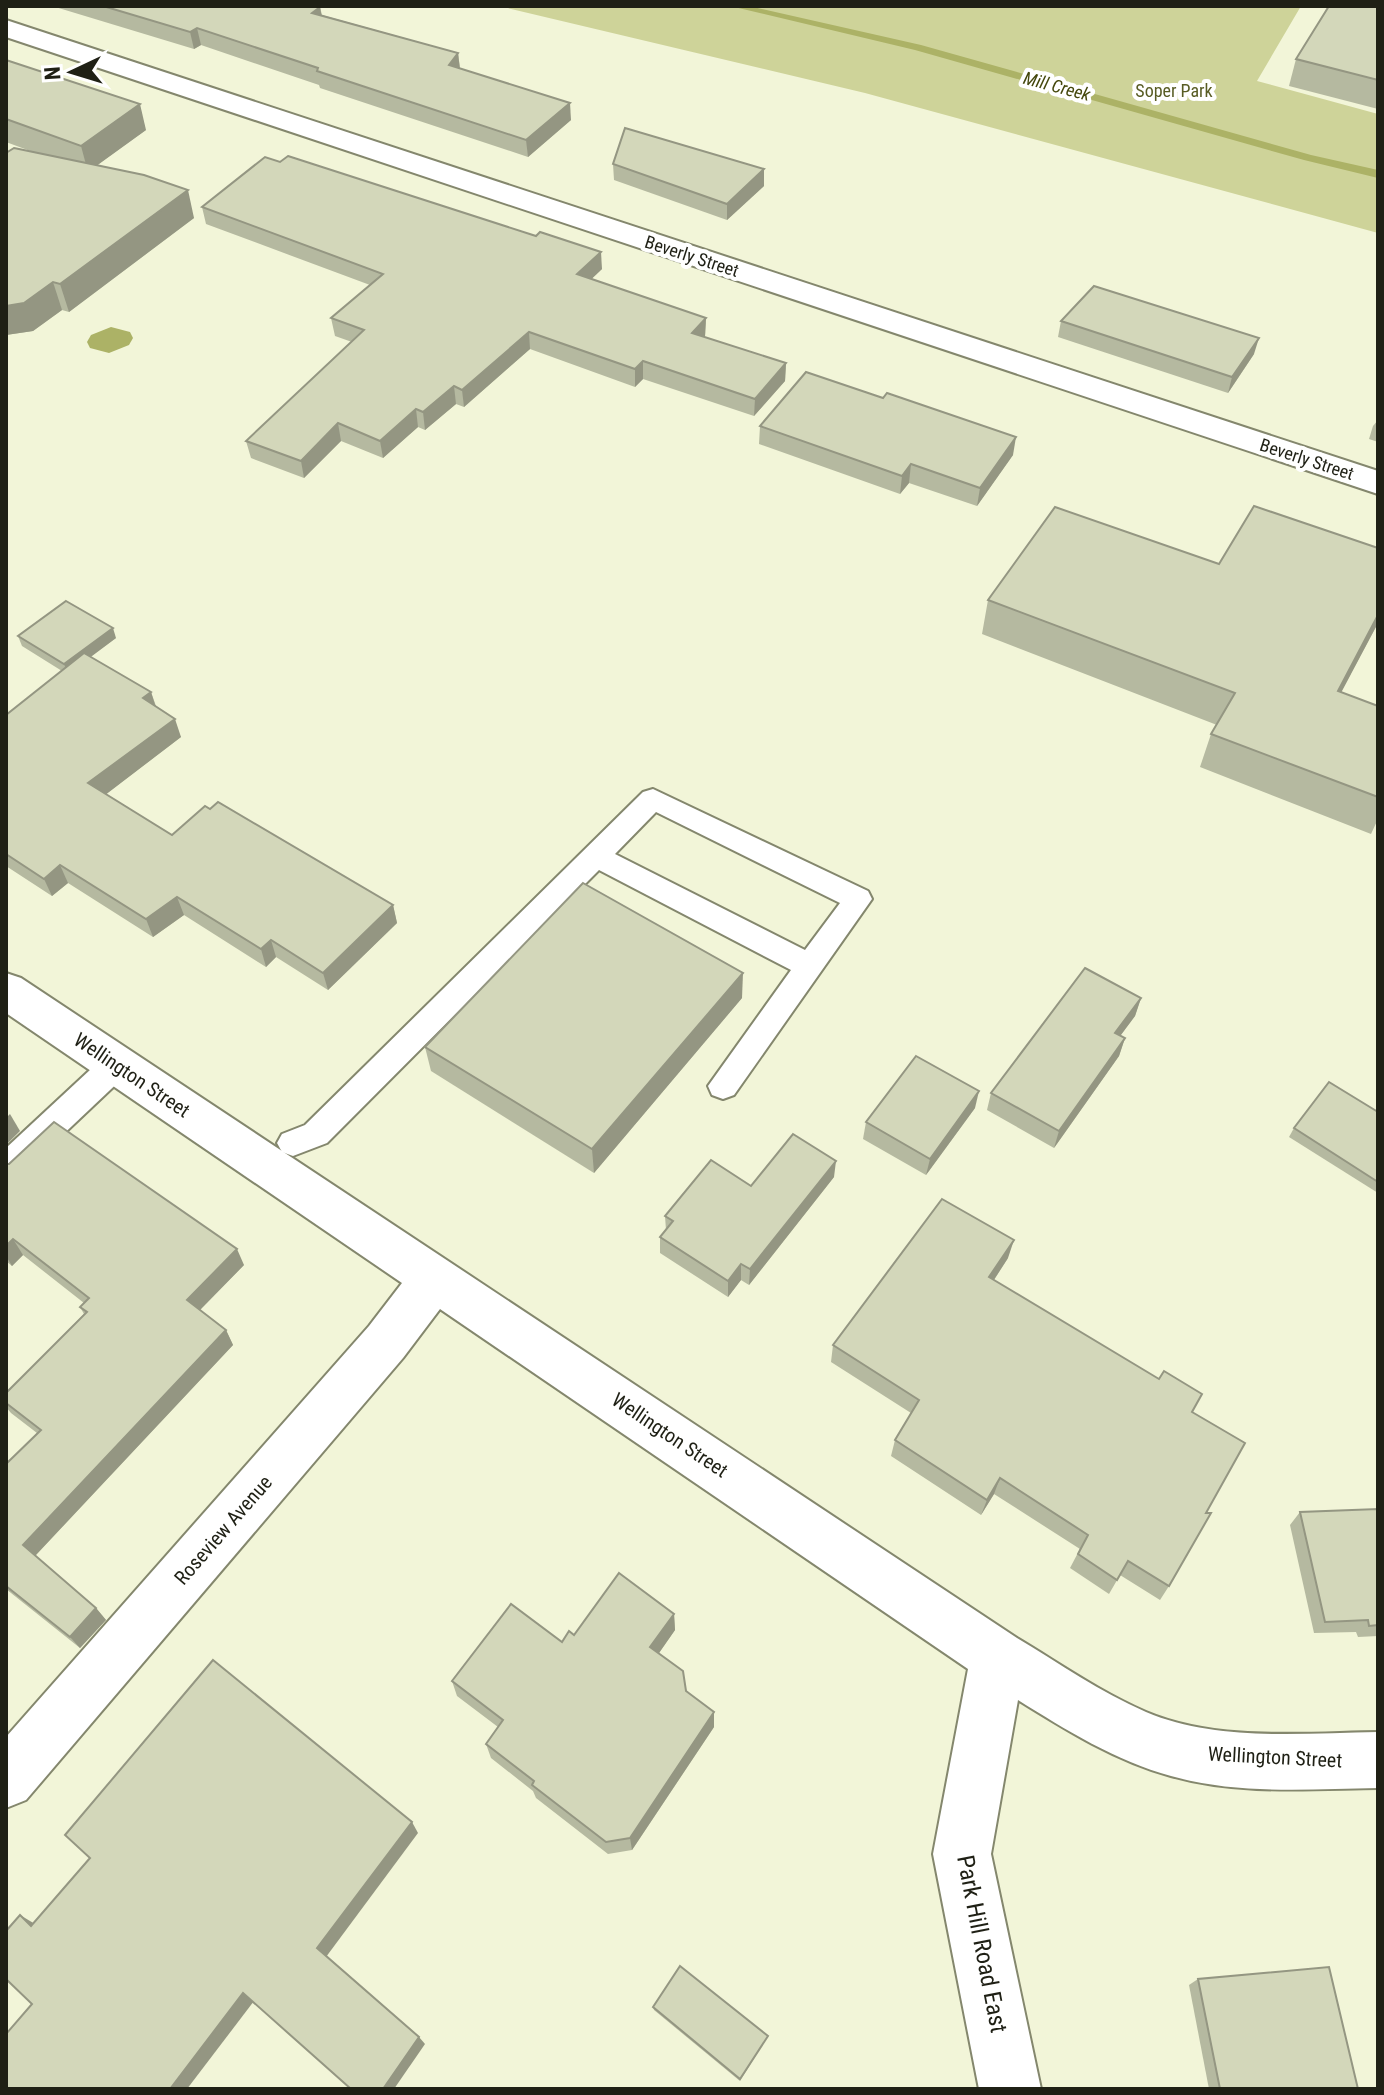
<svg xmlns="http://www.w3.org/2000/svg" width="1384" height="2095" font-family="'Roboto Condensed',sans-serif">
<rect width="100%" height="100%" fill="#f2f5d8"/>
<polygon fill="#ced399" points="499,6 1301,6 1257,81 1378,114 1378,233 865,93"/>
<polygon fill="#acb266" points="111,327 130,332 133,338 129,345 109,353 90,348 87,342 91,335"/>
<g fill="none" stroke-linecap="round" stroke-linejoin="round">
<polygon fill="#acb266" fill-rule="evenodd" points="730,6 749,6 921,45 1311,155 1378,170 1378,178 1304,160 915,50"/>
<defs>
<g id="service">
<path d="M 653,789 L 868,891 L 872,899 L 734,1095 L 723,1099 L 712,1095 L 708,1086 L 791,970 L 599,870 L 327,1143 L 293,1156 L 282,1152 L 277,1143 L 282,1134 L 305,1125 L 643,792 ZM 656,812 L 840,903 L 805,950 L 615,854 Z"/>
<polygon points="116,1053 127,1056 131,1065 127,1074 17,1178 6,1181 6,1148 105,1056"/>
</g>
<path id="minor" d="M 6,973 L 21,978 L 1017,1638 C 1059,1663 1100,1692 1146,1712 C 1217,1742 1303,1733 1378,1732 L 1378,1788 C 1309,1789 1238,1795 1171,1776 C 1116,1761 1066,1730 1018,1700 L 991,1854 L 1041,2089 L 979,2089 L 933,1854 L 968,1669 L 440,1309 L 403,1358 L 26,1800 L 6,1808 L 6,1737 L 369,1326 L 402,1283 L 6,1013 Z"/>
<polygon id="tertiary" points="6,20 1378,471 1378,494 6,37"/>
</defs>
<use href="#service" stroke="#84876d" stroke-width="4"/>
<use href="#minor" stroke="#84876d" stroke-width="4"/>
<use href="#tertiary" stroke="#84876d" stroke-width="4"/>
<use href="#service" fill="#fff" fill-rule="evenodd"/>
<use href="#minor" fill="#fff" fill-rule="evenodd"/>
<use href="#tertiary" fill="#fff" fill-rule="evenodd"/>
</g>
<g fill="#b5b9a0">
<polygon points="52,6 317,6 320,7 322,15 458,53 460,68 571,120 528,157 320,88 319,85 201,45 194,49"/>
<polygon points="1378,6 1378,109 1289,86 1296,59"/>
<polygon points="6,60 146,130 97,165 194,218 69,312 62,310 33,331 6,335 6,153 33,152 6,142"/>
<polygon points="613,164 764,169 764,186 727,220 614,180"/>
<polygon points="202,207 602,269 591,279 706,318 705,337 786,363 785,381 754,416 643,379 635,387 530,349 464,407 456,404 425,430 418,427 383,458 341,441 304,478 251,458 246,441 352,342 335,336 331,318 370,285 206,224"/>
<polygon points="1061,321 1254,354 1228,393 1058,337"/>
<polygon points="883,398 1013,455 977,506 909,483 900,494 759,444 760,426"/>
<polygon points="1378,420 1378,442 1369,439 1373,426"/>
<polygon points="1378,548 1378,623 1341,692 1378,706 1378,819 1371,834 1200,767 1211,734 1217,725 982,634 988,600 1219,564"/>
<polygon points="18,636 116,638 90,657 151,692 156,706 181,737 106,794 172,835 393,905 397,923 328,990 276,957 266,967 184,915 153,937 68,883 52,896 6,866 6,715 62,671 22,646"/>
<polygon points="742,998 594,1173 431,1071 425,1047"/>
<polygon points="1141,998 1135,1016 1120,1036 1125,1038 1119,1056 1054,1148 987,1110 991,1093"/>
<polygon points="975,1108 926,1175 863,1139 866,1122"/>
<polygon points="1378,1112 1378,1193 1289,1137 1294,1128"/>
<polygon points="6,1164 244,1265 200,1310 226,1330 233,1345 35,1556 96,1608 106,1620 80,1648 6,1589 6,1464 37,1433 11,1413 6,1407 6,1393 84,1314 80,1307 84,1303 23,1255 12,1266 6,1261"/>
<polygon points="834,1177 749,1285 741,1280 728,1297 660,1253 660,1237 666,1230 665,1216 751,1186"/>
<polygon points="1008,1258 994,1280 1192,1412 1206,1513 1169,1586 1160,1600 1120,1575 1109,1594 1070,1568 1080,1549 994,1494 981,1515 891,1456 895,1440 911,1413 831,1362 833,1345"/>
<polygon points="1378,1509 1378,1636 1358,1637 1356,1632 1314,1633 1290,1525 1300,1512"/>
<polygon points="674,1614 675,1630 659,1653 714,1727 632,1850 608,1854 536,1798 533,1791 491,1758 486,1744 498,1727 457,1696 452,1681 562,1642 574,1635"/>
<polygon points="1198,1979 1358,2089 1209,2089 1189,1985"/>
<polygon points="653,2007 768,2036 740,2081 654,2010"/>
</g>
<g fill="#949682">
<polygon points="320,7 323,24 312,13"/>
<polygon points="197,28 201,45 194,49 190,32"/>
<polygon points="458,53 460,70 449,65"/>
<polygon points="570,103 571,120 528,157 526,140"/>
<polygon points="140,104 146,130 88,172 81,146"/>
<polygon points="764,169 764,186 727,220 727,204"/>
<polygon points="188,190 194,218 69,312 60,284"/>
<polygon points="601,252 602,269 578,292 577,274"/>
<polygon points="53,282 62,310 33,331 6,335 6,306"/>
<polygon points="706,318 705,336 692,350 692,333"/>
<polygon points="529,332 530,349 464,407 462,390"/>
<polygon points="1259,338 1254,354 1228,393 1232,377"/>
<polygon points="643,361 643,379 635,387 635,369"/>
<polygon points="786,363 785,381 754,416 755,399"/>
<polygon points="454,386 456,404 425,430 423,412"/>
<polygon points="416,409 418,427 383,458 380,441"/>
<polygon points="338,423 341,441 304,478 301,461"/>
<polygon points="1016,437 1013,455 977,506 980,488"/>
<polygon points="911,464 909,483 900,494 902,476"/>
<polygon points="1378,615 1378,623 1324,725 1338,691"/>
<polygon points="113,628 116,638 68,674 64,664"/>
<polygon points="151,692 157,711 143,698"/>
<polygon points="175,719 181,737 96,802 88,783"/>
<polygon points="60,865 68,883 52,896 44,879"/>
<polygon points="177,897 184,915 153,937 146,919"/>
<polygon points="393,905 397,923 328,990 323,973"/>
<polygon points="271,940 276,957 266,967 261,949"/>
<polygon points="743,973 742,998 594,1173 592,1149"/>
<polygon points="1141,998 1135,1016 1109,1051 1115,1033"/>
<polygon points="1125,1038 1119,1056 1054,1148 1059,1131"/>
<polygon points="979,1091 975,1108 926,1175 930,1159"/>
<polygon points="10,1114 20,1131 6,1145 6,1118"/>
<polygon points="836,1161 834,1177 749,1285 750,1269"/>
<polygon points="13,1239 23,1255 12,1266 6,1256 6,1246"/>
<polygon points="1014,1240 1008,1258 984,1295 989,1277"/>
<polygon points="237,1249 244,1265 195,1315 187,1300"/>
<polygon points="741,1264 741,1280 728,1297 728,1281"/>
<polygon points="226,1330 233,1345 34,1557 23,1545"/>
<polygon points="1000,1478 994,1494 981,1515 987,1500"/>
<polygon points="96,1608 106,1620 80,1648 70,1637"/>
<polygon points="674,1614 675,1630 652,1663 650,1647"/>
<polygon points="714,1712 714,1727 632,1850 630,1838"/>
<polygon points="412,1822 418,1833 326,1957 317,1948"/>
<polygon points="20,1915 35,1924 31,1926"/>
<polygon points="243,1993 254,2001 187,2089 170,2089"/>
<polygon points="419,2037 425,2044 394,2089 383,2089"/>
</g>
<g fill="#d3d7ba" stroke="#949682" stroke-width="2">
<polygon points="103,6 317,6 320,7 312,13 458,53 449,65 570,103 526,140 317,71 318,68 197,28 190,32"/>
<polygon points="1329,6 1378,6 1378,80 1296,59"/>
<polygon points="6,60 140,104 81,146 6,119"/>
<polygon points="625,128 764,169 727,204 613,164"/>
<polygon points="14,148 144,175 188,190 60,284 53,282 24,303 6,306 6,153"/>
<polygon points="288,156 536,236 540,232 601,252 577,274 706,318 692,333 786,363 755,399 643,361 635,369 529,332 462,390 454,386 423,412 416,409 380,441 338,423 301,461 246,441 364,330 331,318 383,274 202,207 265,157 280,162"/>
<polygon points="1094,286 1259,338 1232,377 1061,321"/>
<polygon points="806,372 883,398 887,393 1016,437 980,488 911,464 902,476 760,426"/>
<polygon points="1254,506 1378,548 1378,615 1338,691 1378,706 1378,797 1211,734 1235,693 988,600 1055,507 1219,564"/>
<polygon points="66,601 113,628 64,664 18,636"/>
<polygon points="84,653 151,692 143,698 175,719 88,783 172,835 205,806 210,809 218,802 393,905 323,973 271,940 261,949 177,897 146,919 60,865 44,879 6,854 6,715"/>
<polygon points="583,883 743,973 592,1149 425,1047"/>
<polygon points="1085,968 1141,998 1115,1033 1125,1038 1059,1131 991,1093"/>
<polygon points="916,1056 979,1091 930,1159 866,1122"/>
<polygon points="1329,1082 1378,1112 1378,1182 1294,1128"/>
<polygon points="54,1122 237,1249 187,1300 226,1330 23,1545 96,1608 70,1637 6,1586 6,1464 41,1430 6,1403 6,1393 87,1312 80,1307 89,1298 13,1239 6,1246 6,1164 9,1164"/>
<polygon points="793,1134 836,1161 750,1269 741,1264 728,1281 660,1237 673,1221 665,1216 711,1160 751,1186"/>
<polygon points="942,1199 1014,1240 989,1277 1159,1379 1164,1371 1202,1394 1192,1412 1245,1443 1206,1513 1211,1513 1169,1586 1128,1561 1117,1580 1078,1554 1088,1535 1000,1478 987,1500 895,1440 919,1400 833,1345"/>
<polygon points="1378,1509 1378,1625 1369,1626 1368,1620 1325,1622 1300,1512"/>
<polygon points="619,1573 674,1614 650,1647 683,1671 686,1691 714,1712 630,1838 606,1842 532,1785 534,1781 486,1744 503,1720 452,1681 511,1604 562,1642 569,1631 574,1635"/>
<polygon points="213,1660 412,1822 317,1948 419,2037 383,2089 351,2089 243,1993 170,2089 6,2089 6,2034 32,2004 6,1979 6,1931 20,1915 31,1926 90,1858 65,1835"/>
<polygon points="680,1966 768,2036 740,2079 653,2007"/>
<polygon points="1329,1967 1358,2089 1220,2089 1198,1979"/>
</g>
<g text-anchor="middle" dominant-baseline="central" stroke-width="8" stroke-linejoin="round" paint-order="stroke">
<g font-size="18" font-style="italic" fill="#44470c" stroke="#fff">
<text transform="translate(1057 86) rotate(15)">Mill Creek</text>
</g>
<g font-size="18" fill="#585c24" stroke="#fff">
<text x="1174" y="90">Soper Park</text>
</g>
<g font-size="18" fill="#1f2015" stroke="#fff">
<text transform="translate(692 256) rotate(18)">Beverly Street</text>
<text transform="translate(1307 459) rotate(18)">Beverly Street</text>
</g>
<g font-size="20" fill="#1f2015" stroke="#fff">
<text transform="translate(132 1075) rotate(34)">Wellington Street</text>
<text transform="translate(670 1435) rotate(34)">Wellington Street</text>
<text transform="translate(223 1530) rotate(-49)">Roseview Avenue</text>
<text transform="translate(1275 1757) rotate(3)">Wellington Street</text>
</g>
<g font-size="24" fill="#1f2015" stroke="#fff">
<text transform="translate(982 1944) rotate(79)">Park Hill Road East</text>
</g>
</g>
<rect width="1384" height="2095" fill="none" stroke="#1f2015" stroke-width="16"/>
<g transform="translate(72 72) rotate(266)" stroke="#ffffff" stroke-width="6" paint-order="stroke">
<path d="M0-6L14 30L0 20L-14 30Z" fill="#1f2015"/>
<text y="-12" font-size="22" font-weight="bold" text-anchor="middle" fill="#1f2015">N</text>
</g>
</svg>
